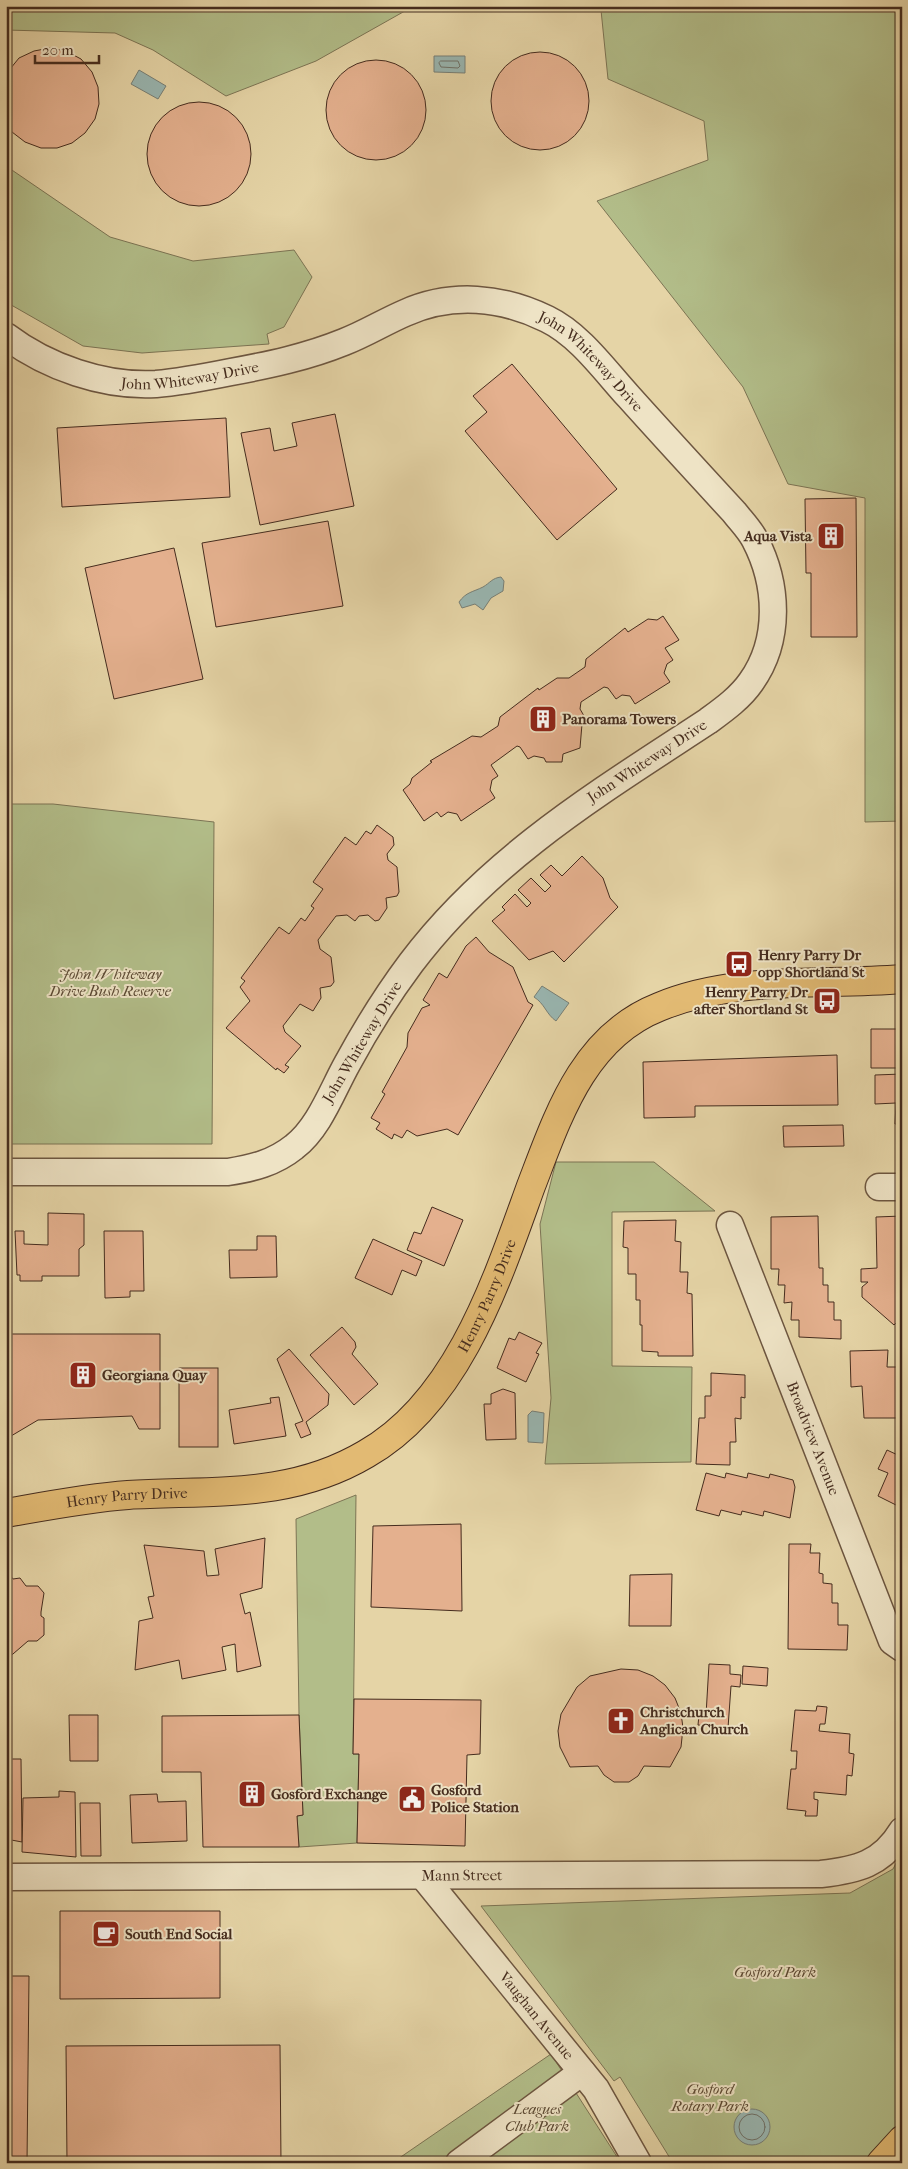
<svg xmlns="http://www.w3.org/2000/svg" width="908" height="2169" font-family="'IM FELL French Canon',serif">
<rect width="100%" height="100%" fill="#e5d4a6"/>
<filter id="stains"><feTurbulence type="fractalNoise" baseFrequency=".004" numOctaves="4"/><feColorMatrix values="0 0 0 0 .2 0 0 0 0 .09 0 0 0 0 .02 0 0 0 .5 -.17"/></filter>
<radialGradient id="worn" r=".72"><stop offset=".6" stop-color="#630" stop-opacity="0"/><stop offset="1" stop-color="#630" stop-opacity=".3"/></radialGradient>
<g fill="#b2bd89" stroke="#7c7454">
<polygon points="6,6 902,6 902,821 865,822 865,498 788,484 743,387 597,201 708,160 704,121 608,79 601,10 412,7 316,61 226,96 153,50 115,33 6,30"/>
<polygon points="6,166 110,237 193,261 294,250 312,277 284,327 267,334 269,344 142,353 83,346 6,302"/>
<polygon points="6,804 53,804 214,822 212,1144 6,1144"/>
<polygon points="556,1162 654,1162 715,1211 612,1212 612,1366 692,1367 691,1462 545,1464 551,1398 540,1224"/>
<polygon points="356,1495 353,1754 359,1754 357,1843 299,1847 297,1816 303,1815 299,1715 296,1519"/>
<polygon points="902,1852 902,2122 866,2163 673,2163 620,2077 614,2081 481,1906 850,1893 893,1869"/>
<polygon points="551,2054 621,2163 392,2163"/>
</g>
<g fill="#99b6b1" stroke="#777f76">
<polygon points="434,56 465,56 465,73 434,72"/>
<polygon points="139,70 166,86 158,99 131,84"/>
<path d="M 501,577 L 504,581 L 503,591 L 491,598 L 483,610 L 475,604 L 462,608 L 459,602 C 466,592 473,592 483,587 C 490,583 492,578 501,577 Z"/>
<path d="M 542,986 L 569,1003 L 556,1021 C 546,1014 545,1004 534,997 Z"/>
<polygon points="532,1411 544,1413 543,1443 528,1442 528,1415"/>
<circle cx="752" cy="2127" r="18"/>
</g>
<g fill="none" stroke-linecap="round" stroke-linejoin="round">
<g stroke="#6f7168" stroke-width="1">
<polygon points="441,61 458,61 460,66 458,68 441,67 439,63"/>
<circle cx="752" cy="2127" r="13"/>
</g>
</g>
<g fill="#e4b08e" stroke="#452c1e">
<polygon points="50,48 66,51 81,59 92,72 98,87 99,104 95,119 85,133 72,143 57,148 41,148 25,142 12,132 6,122 6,74 19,58 34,51"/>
<circle cx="540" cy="101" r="49"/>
<circle cx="376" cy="110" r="50"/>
<circle cx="199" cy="154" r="52"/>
<polygon points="512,364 617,489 557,540 465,431 487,412 473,396"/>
<polygon points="335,414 354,506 260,525 241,433 270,428 274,451 297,446 292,423"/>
<polygon points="226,418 230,497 62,507 57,428"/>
<polygon points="856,498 857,637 811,637 811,573 806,573 805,499"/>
<polygon points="328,521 343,606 216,627 202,543"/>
<polygon points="174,548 203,679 114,699 85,568"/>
<polygon points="663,616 679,640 665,648 673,660 667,664 664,673 670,682 635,704 630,696 622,695 616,699 608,688 604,687 581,702 580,709 587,721 582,724 580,748 563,754 562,762 546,762 544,758 534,756 528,759 520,747 517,746 491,765 498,776 492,780 490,790 495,798 461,821 457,814 448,812 441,817 437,812 424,821 403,790 410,784 412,778 432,762 430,761 472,736 481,737 498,726 500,717 538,688 539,690 557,678 569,678 585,667 586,659 625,628 628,632 648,619 657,620"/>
<polygon points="377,825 393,837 394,845 387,854 388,860 397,867 399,892 397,896 386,898 387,908 379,920 375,921 368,915 359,916 355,921 347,915 336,916 318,940 320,949 331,957 334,982 331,986 320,988 321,998 313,1011 300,1004 283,1026 285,1032 301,1046 285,1065 289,1067 284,1073 277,1068 276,1070 226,1028 250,1001 240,987 245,981 241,978 279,927 289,934 301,918 305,921 314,908 311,906 323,889 313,882 345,837 356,845 366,831 371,834"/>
<polygon points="582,856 603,878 610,898 618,907 564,962 553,951 529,960 492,921 505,910 502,907 515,894 527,907 531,903 518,890 531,878 545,892 551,886 540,875 551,865 562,876"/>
<polygon points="476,937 489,952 513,967 528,1002 533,1005 458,1135 447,1129 417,1136 407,1130 402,1138 394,1134 392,1139 376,1129 380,1123 371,1118 385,1094 382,1092 407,1047 408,1033 422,1008 430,1005 423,1000 439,973 447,978 466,946"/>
<polygon points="871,1029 900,1029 902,1068 871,1068"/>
<polygon points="837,1055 838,1105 695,1106 695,1117 644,1118 643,1062"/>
<polygon points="902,1074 902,1124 895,1124 896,1103 875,1104 875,1075"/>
<polygon points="843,1125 844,1146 784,1147 783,1126"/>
<polygon points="432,1207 463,1220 444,1266 407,1250 414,1232 421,1234"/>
<polygon points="48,1213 84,1214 84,1245 79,1249 79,1276 42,1276 42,1281 20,1281 20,1275 17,1275 15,1231 24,1231 24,1244 48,1245"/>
<polygon points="818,1216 819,1268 823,1268 823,1285 828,1285 828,1302 834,1302 834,1320 841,1320 841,1339 799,1337 799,1320 791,1320 792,1302 784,1303 785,1285 778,1285 779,1269 771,1269 771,1217"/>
<polygon points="902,1216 902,1317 894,1325 862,1297 862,1287 868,1282 861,1282 861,1269 877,1268 876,1217"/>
<polygon points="676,1220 675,1241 681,1242 680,1272 688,1272 687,1293 692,1294 693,1356 658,1356 658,1352 642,1351 642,1325 640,1325 640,1300 636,1300 636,1274 628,1274 628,1248 623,1247 624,1221"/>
<polygon points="104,1231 143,1231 144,1291 130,1291 130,1297 105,1298"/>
<polygon points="257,1236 276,1236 277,1277 230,1278 229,1250 257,1250"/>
<polygon points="373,1239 422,1261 416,1276 402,1270 392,1295 355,1278"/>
<polygon points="342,1327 355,1342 356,1347 352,1354 378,1384 354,1405 310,1355"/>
<polygon points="519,1332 542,1343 536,1353 539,1354 526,1382 497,1368 509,1338 515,1340"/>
<polygon points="6,1334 160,1334 160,1429 139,1429 132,1416 38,1420 6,1439"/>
<polygon points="289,1349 329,1394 328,1405 306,1422 311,1434 301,1438 295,1424 303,1421 277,1359"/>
<polygon points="888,1350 887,1367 899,1367 900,1418 864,1418 862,1386 851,1387 850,1351"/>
<rect x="179" y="1368" width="39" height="79"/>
<polygon points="711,1373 745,1375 745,1398 741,1397 741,1419 735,1418 736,1442 730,1442 730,1465 696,1464 699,1418 705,1418 705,1396 711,1396"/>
<polygon points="503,1389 515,1393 516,1439 486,1440 484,1404 491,1404 491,1394"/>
<polygon points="279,1397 286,1436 234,1444 229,1410 271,1403 270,1398"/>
<polygon points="887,1450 902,1457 902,1508 878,1496 888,1473 878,1469"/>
<polygon points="706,1473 725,1478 726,1473 747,1478 748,1473 769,1478 770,1474 793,1480 795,1487 790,1518 764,1511 763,1516 742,1511 741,1515 721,1510 719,1516 696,1510"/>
<polygon points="461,1524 462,1611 371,1607 373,1526"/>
<polygon points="265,1538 262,1588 240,1594 245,1614 250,1612 261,1666 237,1672 235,1644 222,1647 226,1670 182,1679 179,1660 135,1670 139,1621 153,1618 148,1597 154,1596 144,1545 204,1551 207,1576 219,1575 215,1549"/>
<polygon points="789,1544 811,1544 810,1553 820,1553 819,1573 823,1574 823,1583 832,1584 832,1603 838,1603 838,1625 848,1625 847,1650 788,1649"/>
<polygon points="6,1570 13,1579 20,1578 26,1586 38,1586 44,1593 41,1612 41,1616 44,1618 44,1635 37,1641 28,1641 6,1660"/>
<polygon points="672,1574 671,1626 629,1626 630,1575"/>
<polygon points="709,1664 730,1665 730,1674 741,1675 740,1687 731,1686 728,1728 698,1725 699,1715 706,1715"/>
<polygon points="743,1666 768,1668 767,1686 742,1684"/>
<polygon points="621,1669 638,1670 653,1676 665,1685 675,1698 681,1713 683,1728 681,1747 670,1767 644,1766 638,1776 629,1782 614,1782 604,1775 598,1766 570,1767 560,1747 558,1731 561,1714 577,1687 590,1676"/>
<polygon points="354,1699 481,1700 480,1754 467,1755 465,1846 357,1843 359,1754 353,1754"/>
<polygon points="817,1706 827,1707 825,1724 820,1724 819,1731 850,1734 849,1753 854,1754 852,1776 847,1775 846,1795 814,1792 814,1799 818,1800 817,1816 805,1816 806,1811 787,1809 791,1769 796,1769 797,1751 791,1751 795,1710 816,1711"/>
<polygon points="69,1715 98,1715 98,1761 70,1761"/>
<polygon points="299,1715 303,1815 297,1816 299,1847 203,1847 201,1772 162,1772 162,1716"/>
<polygon points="6,1759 21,1759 22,1842 6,1839"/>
<polygon points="59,1791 75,1792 76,1857 22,1852 23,1798 59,1797"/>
<polygon points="157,1794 158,1802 186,1801 187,1841 132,1843 130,1795"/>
<polygon points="80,1803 100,1803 101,1856 81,1856"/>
<polygon points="60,1911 220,1911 220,1998 60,1999"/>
<polygon points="6,1976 29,1976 27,2163 6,2163"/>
<polygon points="280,2045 281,2163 67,2163 66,2046"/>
</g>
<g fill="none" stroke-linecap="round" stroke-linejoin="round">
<defs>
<g id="minor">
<path id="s1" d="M 6,336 C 47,367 104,387 156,384 C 181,382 206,377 231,372 C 269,365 307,357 344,342 C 365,334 384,322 405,313 C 452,292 502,297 547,319 C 580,335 605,371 629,397 C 664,436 699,474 734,512 C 741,521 750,530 755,540 C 778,584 781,640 751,682 C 740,698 723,710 708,721 C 600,792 490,858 411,963 C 387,995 366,1029 347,1064 C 332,1091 319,1128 294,1147 C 274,1163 253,1168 228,1172 L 6,1172"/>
<polyline points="879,1187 902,1187"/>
<path id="s2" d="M 730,1225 L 892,1641 L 902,1648"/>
<path id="s3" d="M 423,1876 L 596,2089 L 638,2163"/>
<path id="s4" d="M 6,1877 L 821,1874 C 857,1870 882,1864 902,1831"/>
<polyline points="459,2163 582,2072"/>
</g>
<g id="major">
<path id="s5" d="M 6,1513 C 46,1506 87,1498 128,1495 C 212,1490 290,1499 366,1454 C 458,1402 497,1280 531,1186 C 558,1116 583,1037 659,1007 C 736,975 821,986 902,979"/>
</g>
<polyline id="highway" points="881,2163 902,2140"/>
</defs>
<use href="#minor" stroke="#6d5640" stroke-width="29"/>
<use href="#major" stroke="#452c1e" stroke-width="30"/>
<use href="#highway" stroke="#452c1e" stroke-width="30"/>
<use href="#minor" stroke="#eee3c5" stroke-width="26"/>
<use href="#major" stroke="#e2ba73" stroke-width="28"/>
<use href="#highway" stroke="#e2ba73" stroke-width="28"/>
</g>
<defs>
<symbol id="building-square" viewBox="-11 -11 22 22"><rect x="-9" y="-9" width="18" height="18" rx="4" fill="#8f2418" stroke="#eee3c5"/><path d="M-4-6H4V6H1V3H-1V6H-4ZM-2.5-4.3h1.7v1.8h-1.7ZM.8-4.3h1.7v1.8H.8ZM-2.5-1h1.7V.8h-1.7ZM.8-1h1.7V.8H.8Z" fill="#fff"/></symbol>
<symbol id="bus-square" viewBox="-11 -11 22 22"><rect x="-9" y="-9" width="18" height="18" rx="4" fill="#8f2418" stroke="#eee3c5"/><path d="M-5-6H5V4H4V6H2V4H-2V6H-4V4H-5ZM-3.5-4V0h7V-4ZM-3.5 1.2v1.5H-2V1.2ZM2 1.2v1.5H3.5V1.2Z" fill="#fff"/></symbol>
<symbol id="church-square" viewBox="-11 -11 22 22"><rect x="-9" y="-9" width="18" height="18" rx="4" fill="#8f2418" stroke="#eee3c5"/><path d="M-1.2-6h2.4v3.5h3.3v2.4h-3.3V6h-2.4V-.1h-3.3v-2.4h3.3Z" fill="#fff"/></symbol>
<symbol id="civic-square" viewBox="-11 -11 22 22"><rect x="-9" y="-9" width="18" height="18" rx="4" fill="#8f2418" stroke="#eee3c5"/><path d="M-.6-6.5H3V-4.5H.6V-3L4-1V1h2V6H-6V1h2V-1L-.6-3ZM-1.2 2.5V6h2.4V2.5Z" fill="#fff"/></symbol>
<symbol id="cafe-square" viewBox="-11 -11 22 22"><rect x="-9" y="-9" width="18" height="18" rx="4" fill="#8f2418" stroke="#eee3c5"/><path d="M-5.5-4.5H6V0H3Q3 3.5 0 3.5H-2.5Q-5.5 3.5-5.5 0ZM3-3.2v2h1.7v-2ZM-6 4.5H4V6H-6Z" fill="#fff"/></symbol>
</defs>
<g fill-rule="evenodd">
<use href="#building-square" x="815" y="520" width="32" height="32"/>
<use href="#building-square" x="527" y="703" width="32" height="32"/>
<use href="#bus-square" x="723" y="948" width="32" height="32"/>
<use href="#bus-square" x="811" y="985" width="32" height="32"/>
<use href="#building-square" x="67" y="1359" width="32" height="32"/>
<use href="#church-square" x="605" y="1705" width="32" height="32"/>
<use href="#building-square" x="236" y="1778" width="32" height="32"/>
<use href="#civic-square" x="396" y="1783" width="32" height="32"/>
<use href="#cafe-square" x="90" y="1918" width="32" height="32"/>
</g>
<g text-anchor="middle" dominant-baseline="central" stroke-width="4" stroke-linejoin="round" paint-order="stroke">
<g font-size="15" fill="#452c1e" stroke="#eee3c5">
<text stroke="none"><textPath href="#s1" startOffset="629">John Whiteway Drive</textPath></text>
<text stroke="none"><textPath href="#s1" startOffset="195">John Whiteway Drive</textPath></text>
<text transform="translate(647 761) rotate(-33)">John Whiteway Drive</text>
<text transform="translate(362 1042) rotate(-59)">John Whiteway Drive</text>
<text stroke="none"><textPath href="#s5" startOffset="571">Henry Parry Drive</textPath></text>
<text stroke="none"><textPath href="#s2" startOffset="229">Broadview Avenue</textPath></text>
<text stroke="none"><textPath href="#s5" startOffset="122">Henry Parry Drive</textPath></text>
<text stroke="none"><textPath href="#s4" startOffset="456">Mann Street</textPath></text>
<text stroke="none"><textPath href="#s3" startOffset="180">Vaughan Avenue</textPath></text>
</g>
<g font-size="15" font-weight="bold" fill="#452c1e" stroke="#eee3c5" text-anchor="start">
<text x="812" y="536" text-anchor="end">Aqua Vista</text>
<text x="562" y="719">Panorama Towers</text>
<text x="758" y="955">Henry Parry Dr<tspan x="758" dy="17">opp Shortland St</tspan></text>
<text x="808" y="992" text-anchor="end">Henry Parry Dr<tspan x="808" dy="17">after Shortland St</tspan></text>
<text x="102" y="1375">Georgiana Quay</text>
<text x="640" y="1712">Christchurch<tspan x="640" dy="17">Anglican Church</tspan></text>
<text x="431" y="1790">Gosford<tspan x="431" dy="17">Police Station</tspan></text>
<text x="271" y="1794">Gosford Exchange</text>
<text x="125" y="1934">South End Social</text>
</g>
<g font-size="15" font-style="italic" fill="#5b4933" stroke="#eee3c5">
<text x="110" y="974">John Whiteway<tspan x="110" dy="17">Drive Bush Reserve</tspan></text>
<text x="775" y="1972">Gosford Park</text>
<text x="710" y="2089">Gosford<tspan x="710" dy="17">Rotary Park</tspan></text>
<text x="537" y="2109">Leagues<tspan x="537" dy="17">Club Park</tspan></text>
</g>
</g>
<rect width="908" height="2169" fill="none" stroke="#e5d4a6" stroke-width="25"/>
<rect x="8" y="8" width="893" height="2154" fill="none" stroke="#452c1e" stroke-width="2.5"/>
<rect x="12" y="12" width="883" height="2144" fill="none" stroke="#452c1e"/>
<path d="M35 55v8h64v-8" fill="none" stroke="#452c1e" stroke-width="2.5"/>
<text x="42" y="55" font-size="15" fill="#452c1e" stroke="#eee3c5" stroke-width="4" paint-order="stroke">20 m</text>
<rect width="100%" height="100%" filter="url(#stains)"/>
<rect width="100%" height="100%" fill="url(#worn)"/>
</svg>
